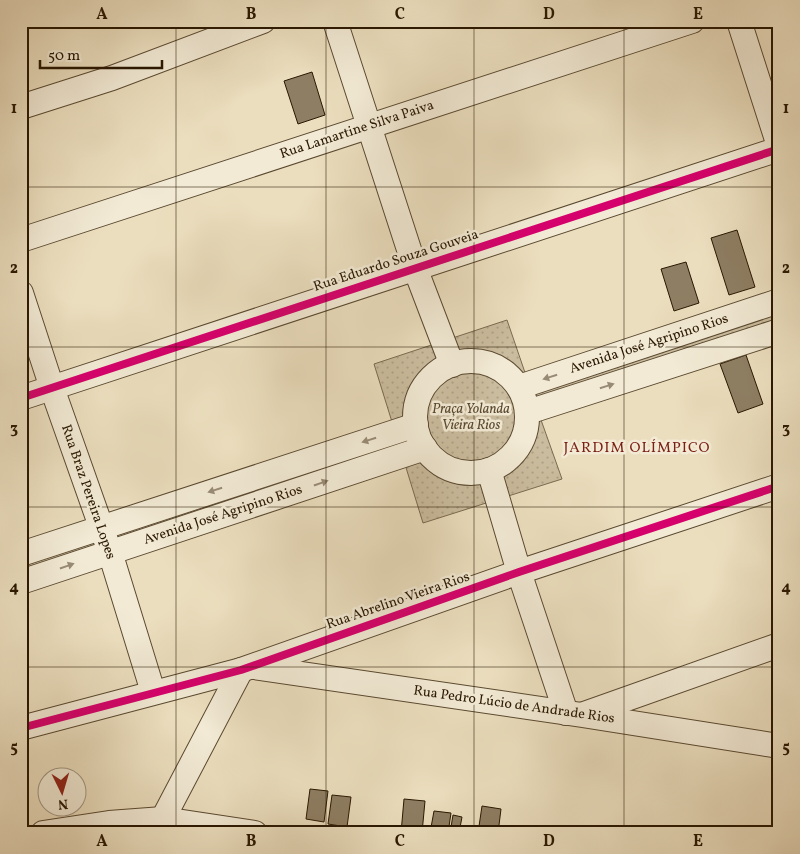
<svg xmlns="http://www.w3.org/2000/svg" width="800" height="854" font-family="Vollkorn,serif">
<defs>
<pattern id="green-dots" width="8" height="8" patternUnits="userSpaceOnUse" patternTransform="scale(1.25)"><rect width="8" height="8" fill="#cabc9e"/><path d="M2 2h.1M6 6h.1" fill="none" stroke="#aea186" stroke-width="1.8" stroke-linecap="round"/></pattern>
</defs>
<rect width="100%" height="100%" fill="#ebdebe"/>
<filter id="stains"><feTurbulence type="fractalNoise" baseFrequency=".004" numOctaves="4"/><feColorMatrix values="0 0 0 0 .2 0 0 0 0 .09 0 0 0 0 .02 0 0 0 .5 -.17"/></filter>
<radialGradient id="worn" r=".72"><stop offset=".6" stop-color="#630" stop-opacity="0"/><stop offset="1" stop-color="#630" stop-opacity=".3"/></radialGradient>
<polygon fill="url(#green-dots)" stroke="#7a6a50" points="779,311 779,322 535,403 562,479 423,523 400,448 21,574 21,563 397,438 374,364 507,320 532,393"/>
<g fill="#8e7e63" stroke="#291701">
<polygon points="312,72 325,115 298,124 284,81"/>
<polygon points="737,230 755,287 729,295 711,238"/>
<polygon points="686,262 699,303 674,311 661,269"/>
<polygon points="746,355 763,404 738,413 720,364"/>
<polygon points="310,789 328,791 324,822 306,819"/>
<polygon points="332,795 351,797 347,827 328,824"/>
<polygon points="404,799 425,801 422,833 401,833"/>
<polygon points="482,806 501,809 498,833 478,833"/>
<polygon points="434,811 451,813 448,833 430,833"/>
<polygon points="453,815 462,817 459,833 450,833"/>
</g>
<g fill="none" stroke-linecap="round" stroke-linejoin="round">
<defs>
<g id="minor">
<polyline points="335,21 415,268 452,365"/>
<polyline points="739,21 779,146"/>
<polyline points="21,107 112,78 263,21"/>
<polyline points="21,240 692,21"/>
<polyline points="21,293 52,388 110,552 153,692"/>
<circle cx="471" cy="417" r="56"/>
<polyline points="519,387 779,301"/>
<polyline points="21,398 779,149"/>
<polyline points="528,412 779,331"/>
<polyline points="489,470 519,572 566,713"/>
<polyline points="21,554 416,425"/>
<polyline points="21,582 425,448"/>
<polyline points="254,667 582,715 779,746"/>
<polyline points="584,714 779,645"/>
<polyline points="21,728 241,670 519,572 779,486"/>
<polyline points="156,832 241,670"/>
<polyline points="43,833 109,823 163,819 255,833"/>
</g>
</defs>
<use href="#minor" stroke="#5a4930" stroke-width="26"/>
<use href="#minor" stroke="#f2ead5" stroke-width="24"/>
<defs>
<g id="cycleway">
<polyline points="21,398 779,149"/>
<polyline points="21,728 241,670 519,572 779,486"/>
</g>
</defs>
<use href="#cycleway" stroke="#f2ead5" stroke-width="11"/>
<use href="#cycleway" stroke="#d6006c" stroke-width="8"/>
</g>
<defs><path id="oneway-solid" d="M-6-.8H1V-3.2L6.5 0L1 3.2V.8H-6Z" transform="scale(1.25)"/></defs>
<g fill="#988b76">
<use href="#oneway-solid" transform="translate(550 377) rotate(162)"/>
<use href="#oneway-solid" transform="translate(607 386) rotate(-18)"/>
<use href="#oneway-solid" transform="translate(369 440) rotate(162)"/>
<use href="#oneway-solid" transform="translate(321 483) rotate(-19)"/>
<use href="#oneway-solid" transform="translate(215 490) rotate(162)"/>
<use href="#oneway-solid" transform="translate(67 566) rotate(-19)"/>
</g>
<path fill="none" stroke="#291701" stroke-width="1" stroke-opacity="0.55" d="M 176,21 L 176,833M 326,21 L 326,833M 474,21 L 474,833M 624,21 L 624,833M 21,187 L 779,187M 21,347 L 779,347M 21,507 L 779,507M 21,667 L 779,667"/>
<g text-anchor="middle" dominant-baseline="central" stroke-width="5" stroke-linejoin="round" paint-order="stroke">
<g font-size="14" fill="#291701" stroke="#f2ead5">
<text transform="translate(357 130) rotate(-18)">Rua Lamartine Silva Paiva</text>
<text transform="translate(396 261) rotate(-18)">Rua Eduardo Souza Gouveia</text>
<text transform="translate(649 344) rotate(-18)">Avenida José Agripino Rios</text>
<text transform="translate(88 492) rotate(71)">Rua Braz Pereira Lopes</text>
<text transform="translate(223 515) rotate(-18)">Avenida José Agripino Rios</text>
<text transform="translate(398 601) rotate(-19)">Rua Abrelino Vieira Rios</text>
<text transform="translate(514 705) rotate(8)">Rua Pedro Lúcio de Andrade Rios</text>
</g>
<g font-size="14" font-style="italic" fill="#594930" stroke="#f2ead5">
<text x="471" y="409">Praça Yolanda<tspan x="471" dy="16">Vieira Rios</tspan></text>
</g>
<g font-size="15" letter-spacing="1" fill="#7a1f14" stroke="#f2ead5">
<text x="637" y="448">JARDIM OLÍMPICO</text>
</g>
</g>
<rect width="800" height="854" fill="none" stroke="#ebdebe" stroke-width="55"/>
<g transform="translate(62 792) rotate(175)"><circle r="24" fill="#f2ead5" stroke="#a29680"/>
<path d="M0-4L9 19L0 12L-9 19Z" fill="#8f2418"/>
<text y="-8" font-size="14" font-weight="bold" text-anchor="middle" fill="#291701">N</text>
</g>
<path d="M40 60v8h122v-8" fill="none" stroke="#291701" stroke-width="2.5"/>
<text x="48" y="60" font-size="15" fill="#291701" stroke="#f2ead5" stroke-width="4" paint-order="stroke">50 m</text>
<rect x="28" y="28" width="744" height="798" fill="none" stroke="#291701" stroke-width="2"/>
<g font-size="16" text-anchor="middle" font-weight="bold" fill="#291701">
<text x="102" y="19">A</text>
<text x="251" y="19">B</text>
<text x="400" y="19">C</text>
<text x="549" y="19">D</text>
<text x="698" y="19">E</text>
<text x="14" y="113">1</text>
<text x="786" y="113">1</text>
<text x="14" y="273">2</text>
<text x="786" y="273">2</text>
<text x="14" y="433">3</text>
<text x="786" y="433">3</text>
<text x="14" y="592">4</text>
<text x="786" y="592">4</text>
<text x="14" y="752">5</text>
<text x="786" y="752">5</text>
<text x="102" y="846">A</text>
<text x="251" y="846">B</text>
<text x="400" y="846">C</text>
<text x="549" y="846">D</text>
<text x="698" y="846">E</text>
</g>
<rect width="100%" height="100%" filter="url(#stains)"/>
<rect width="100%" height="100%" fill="url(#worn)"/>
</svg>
